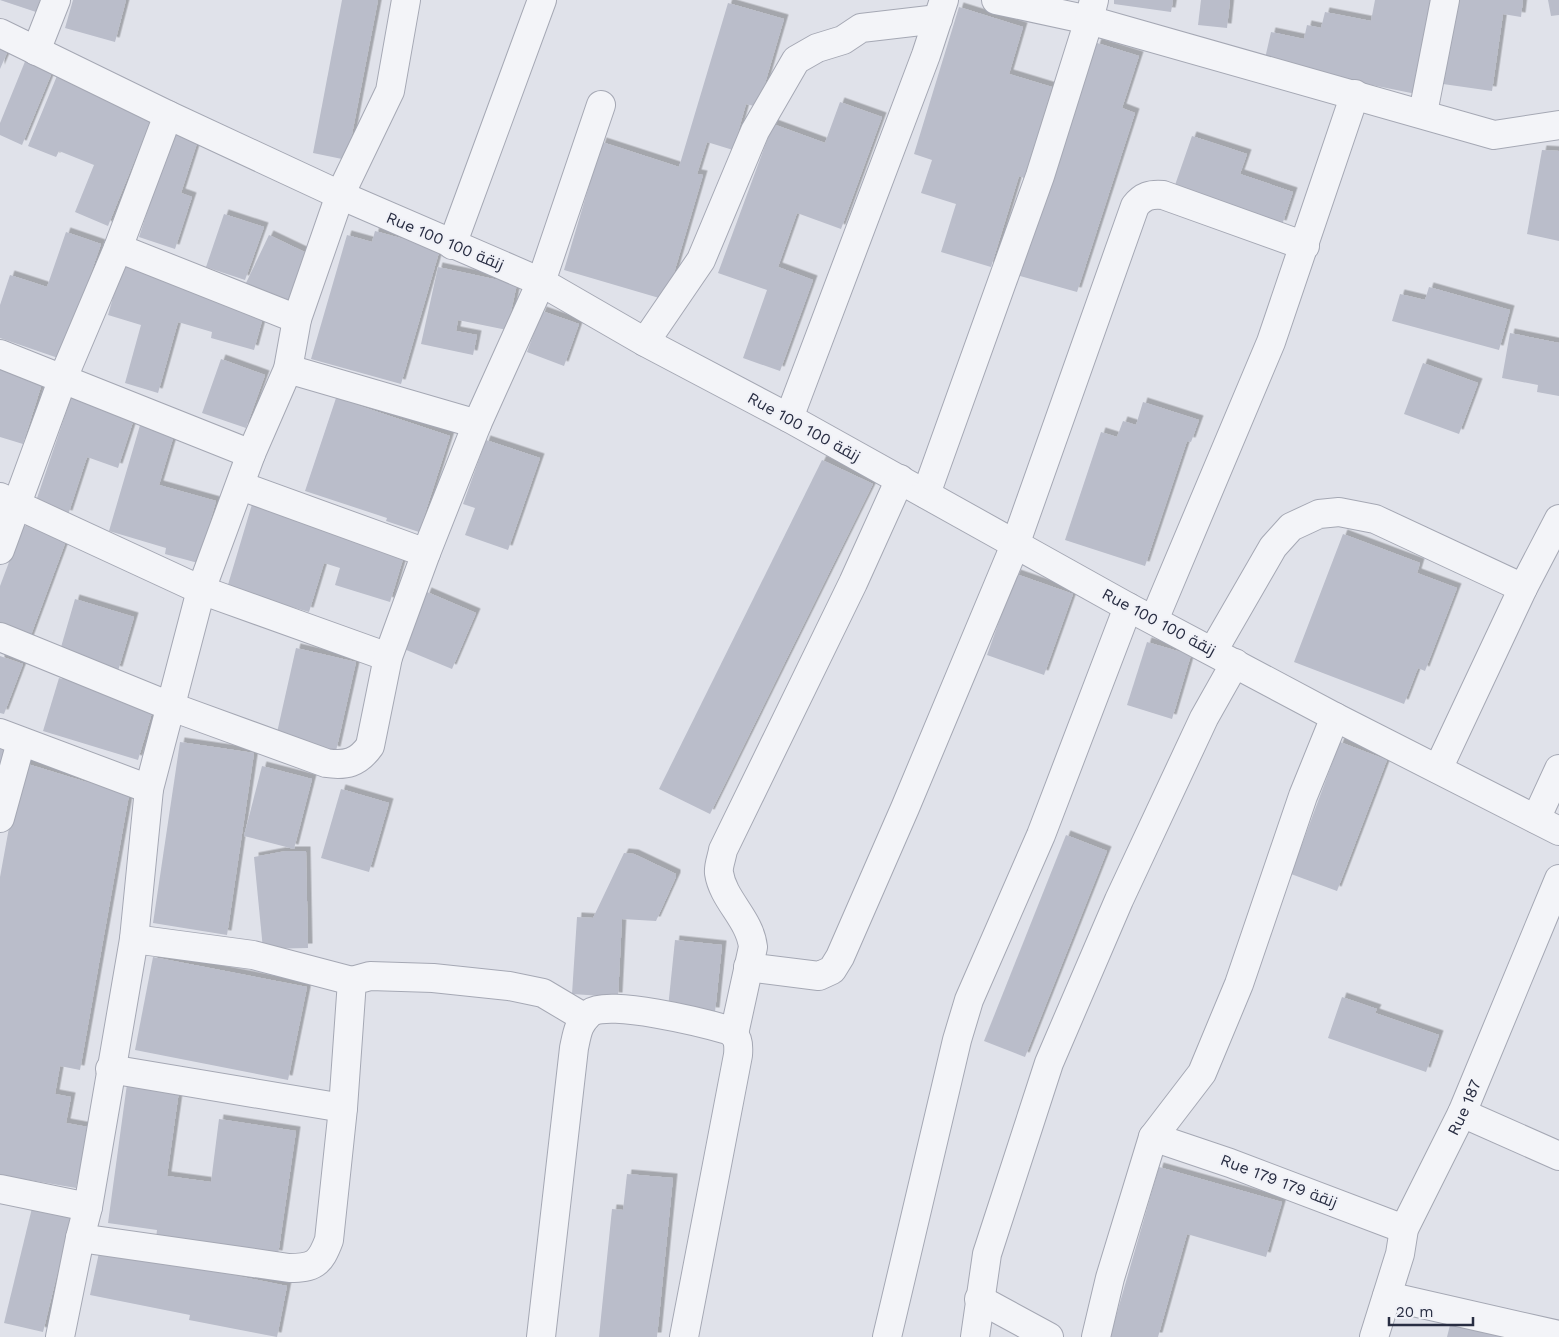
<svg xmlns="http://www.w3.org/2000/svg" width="1559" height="1337" font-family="'Work Sans',Cairo,sans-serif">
<defs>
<filter id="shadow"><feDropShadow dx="4.5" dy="-4.5" stdDeviation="0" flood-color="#0004"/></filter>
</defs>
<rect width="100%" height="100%" fill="#e0e2ea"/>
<g fill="#babdca" filter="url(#shadow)">
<polygon points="0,0 47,0 42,14"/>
<polygon points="73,0 126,0 115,42 65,28"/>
<polygon points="342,0 378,0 347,160 313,153"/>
<polygon points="1114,0 1173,0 1171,12 1114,4"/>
<polygon points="1201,0 1230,0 1227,28 1198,25"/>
<polygon points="1375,0 1440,0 1416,94 1264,63 1271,32 1304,39 1307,25 1321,28 1325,12 1371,21"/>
<polygon points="1455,0 1523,0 1521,17 1503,14 1492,91 1443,84"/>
<polygon points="1548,0 1559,0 1559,15 1551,16"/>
<polygon points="728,3 784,19 758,107 746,104 733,150 707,142 697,174 703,175 666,300 564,270 602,142 679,167"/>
<polygon points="959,7 1023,27 1009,74 1052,87 1024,178 1019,176 991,267 941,252 956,204 921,193 932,160 914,154"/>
<polygon points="0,42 10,46 0,69"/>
<polygon points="1097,43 1139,56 1122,108 1135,113 1077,292 1013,274"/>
<polygon points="26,59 53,70 22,145 0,135 0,123"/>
<polygon points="59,71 154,112 108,226 75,212 94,165 59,151 56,157 28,146"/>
<polygon points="840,102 882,117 841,229 797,213 778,267 813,280 780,371 743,358 767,290 718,273 773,124 825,143"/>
<polygon points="174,129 199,137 181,193 192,197 175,249 139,237"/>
<polygon points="1192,136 1247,154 1240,174 1293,192 1282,225 1174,188"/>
<polygon points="1542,150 1559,151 1559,241 1527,234"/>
<polygon points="224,214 264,227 245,280 206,267"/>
<polygon points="375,231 440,249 401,384 311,359 347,235 372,242"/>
<polygon points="66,232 101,244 61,359 0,338 0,305 10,275 47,287"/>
<polygon points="269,235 313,256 290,304 246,283"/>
<polygon points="124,259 265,310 254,350 211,338 212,332 178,322 158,393 125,383 141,325 108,315"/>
<polygon points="438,267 517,284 507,330 458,320 456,331 477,335 473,355 421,344"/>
<polygon points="1429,287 1510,310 1499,350 1392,321 1400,294 1425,300"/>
<polygon points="542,311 579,324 564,366 527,352"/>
<polygon points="1510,333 1559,343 1559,396 1537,392 1538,385 1502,378"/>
<polygon points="221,359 265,375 246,428 202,413"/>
<polygon points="0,362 44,377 23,444 0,437"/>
<polygon points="1423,363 1478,383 1459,434 1404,414"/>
<polygon points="73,392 136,413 118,468 87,457 68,515 35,504"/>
<polygon points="336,398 450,436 419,532 386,521 387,518 305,491"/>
<polygon points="1143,402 1199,420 1191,442 1187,441 1145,566 1065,540 1101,432 1117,437 1123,421 1136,425"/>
<polygon points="143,415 177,425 159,485 216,501 198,563 165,554 166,548 109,531"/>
<polygon points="486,440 540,458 508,550 465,535 475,508 463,504"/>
<polygon points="822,460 873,484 710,814 659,789"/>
<polygon points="253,501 407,546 390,602 335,585 340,568 324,563 309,612 227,588"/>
<polygon points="23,525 66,541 28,643 0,633 0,586"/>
<polygon points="1343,534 1420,563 1417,573 1457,588 1425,671 1418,668 1404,704 1294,662"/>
<polygon points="1016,574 1073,594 1044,675 987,655"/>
<polygon points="427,592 476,613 452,669 404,649"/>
<polygon points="75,599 134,617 118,671 59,654"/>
<polygon points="1147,642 1191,655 1172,719 1127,705"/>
<polygon points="296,648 356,662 336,751 276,737"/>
<polygon points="0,656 23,664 4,714 0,713"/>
<polygon points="59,678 154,706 138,760 43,731"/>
<polygon points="0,740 12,743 0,778"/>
<polygon points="180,742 254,753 227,935 153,923"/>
<polygon points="1340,742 1387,760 1337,891 1291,874"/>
<polygon points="21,762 129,795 80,1070 60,1066 55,1094 71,1097 66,1123 88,1127 76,1188 0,1175 0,877"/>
<polygon points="262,766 312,779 294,849 244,836"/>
<polygon points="341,789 389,803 369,872 321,858"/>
<polygon points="1066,835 1107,851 1025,1057 984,1041"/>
<polygon points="286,851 306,851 308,948 263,949 254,857"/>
<polygon points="624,853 634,854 676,874 676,877 656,921 622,919 618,997 572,994 577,917 593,918"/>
<polygon points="675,940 722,945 715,1012 668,1008"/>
<polygon points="153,957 307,987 288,1080 135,1050"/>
<polygon points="1342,997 1377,1009 1375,1013 1439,1035 1426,1072 1328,1038"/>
<polygon points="127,1084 179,1091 167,1176 211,1182 219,1119 296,1131 278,1255 156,1238 157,1230 108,1223"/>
<polygon points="1159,1167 1282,1202 1266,1257 1187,1234 1158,1337 1110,1337"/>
<polygon points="627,1174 673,1178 657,1337 599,1337 612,1209 623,1210"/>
<polygon points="32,1208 71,1217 43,1332 4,1323"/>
<polygon points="100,1248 287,1286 277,1337 189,1320 190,1315 90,1295"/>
<polygon points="1451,1321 1500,1335 1500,1337 1447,1337"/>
</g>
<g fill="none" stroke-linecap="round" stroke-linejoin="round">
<defs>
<g id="minor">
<polyline points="996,0 1089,20 1494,135 1559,125"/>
<polyline points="0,33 168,115 340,195 541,282 645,342 789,418 1128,607 1335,717 1559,831"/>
<polyline points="36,51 56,0"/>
<polyline points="1423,113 1445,0"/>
<polyline points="452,245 542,0"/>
<polyline points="118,248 297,319"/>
<polyline points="645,342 701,260 755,131 796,60 817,48 843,40 861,28 938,19"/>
<polyline points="0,354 251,454"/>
<polyline points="288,369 477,424"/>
<polyline points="789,418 926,55 944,0"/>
<polyline points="241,486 426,553"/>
<polyline points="926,494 1040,176 1089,20 1094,0"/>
<polyline points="0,497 201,590 388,657"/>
<polyline points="0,550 63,378 118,248 168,115"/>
<polyline points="1154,620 1271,342 1355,94"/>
<path d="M 0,637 L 172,707 L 326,763 C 346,766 358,763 370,746 L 388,657 L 426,553 L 477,424 L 541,282 L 601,105"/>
<polyline points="1213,651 1273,547 1291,527 1319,514 1339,512 1375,519 1523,588"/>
<polyline points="0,733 149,789"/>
<polyline points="1438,769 1523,588 1559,519"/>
<polyline points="0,818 21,742"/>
<polyline points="1536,819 1559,769"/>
<polyline points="134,939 253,955 352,981"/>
<path d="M 748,967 L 819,976 L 832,970 L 840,957 L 905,808 L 1015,545 L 1135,206 C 1143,196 1150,194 1163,195 L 1305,246"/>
<path d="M 734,1034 L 753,947 C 750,919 723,900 719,873 C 718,866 722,857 723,850 L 853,583 L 900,479"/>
<polyline points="110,1069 343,1108"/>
<polyline points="1462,1113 1559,1156"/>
<polyline points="1153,1137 1230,1163 1404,1229"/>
<polyline points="0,1189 88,1207"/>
<path d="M 80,1238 L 289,1268 C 314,1268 320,1264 329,1240 L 343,1108 L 352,981 L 370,976 L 433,978 L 509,986 L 543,993 L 585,1018"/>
<polyline points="1387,1296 1559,1335"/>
<polyline points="979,1299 1049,1337"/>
<polyline points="60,1337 80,1238 88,1207 134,939 149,789 201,590 251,454 288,369 297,319 340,195 390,91 406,0"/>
<path d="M 541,1337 L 574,1048 C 577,1034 578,1023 590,1013 C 608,999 704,1023 728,1030 C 738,1036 739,1043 738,1055 L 684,1337"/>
<polyline points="887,1337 957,1040 969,1000 1041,835 1128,607"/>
<polyline points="975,1337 987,1254 1049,1063 1119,900 1204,718 1235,663"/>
<polyline points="1096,1337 1110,1278 1153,1137 1202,1073 1239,984 1303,796 1335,717"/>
<path id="s1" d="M 1374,1337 L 1400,1254 L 1404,1229 L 1462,1113 L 1559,879"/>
</g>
</defs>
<use href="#minor" stroke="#a5a8b4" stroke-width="30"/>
<use href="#minor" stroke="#f3f4f8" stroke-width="28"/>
</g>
<g text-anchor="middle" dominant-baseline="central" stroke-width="4" stroke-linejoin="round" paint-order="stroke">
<g font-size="16" fill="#282d42" stroke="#f0f1f7">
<text transform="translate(445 241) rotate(23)">Rue 100 زنقة 100</text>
<text transform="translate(804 427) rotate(29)">Rue 100 زنقة 100</text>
<text transform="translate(1159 622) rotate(28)">Rue 100 زنقة 100</text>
<text stroke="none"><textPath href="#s1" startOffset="248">Rue 187</textPath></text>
<text transform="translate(1279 1181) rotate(21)">Rue 179 زنقة 179</text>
</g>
</g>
<path d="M1389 1317v8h84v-8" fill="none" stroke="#282d42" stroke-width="2.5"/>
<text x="1396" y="1317" font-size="15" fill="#282d42" stroke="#f0f1f7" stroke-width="4" paint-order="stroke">20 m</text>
</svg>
